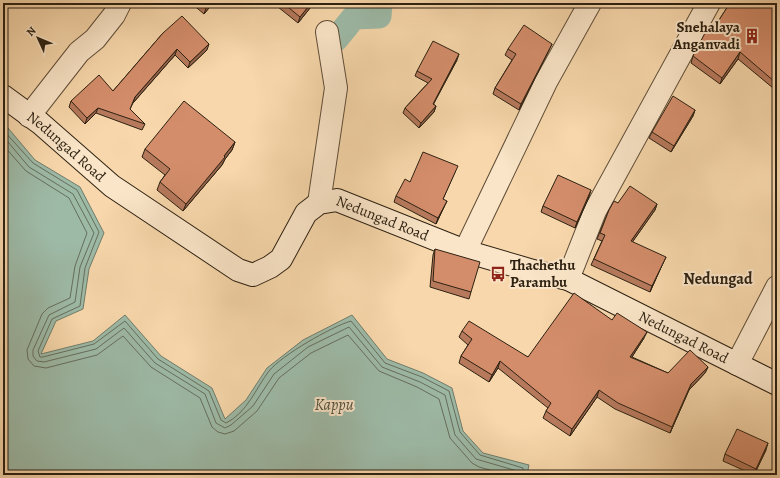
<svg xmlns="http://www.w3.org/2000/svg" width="780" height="478" font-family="Alegreya,serif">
<rect width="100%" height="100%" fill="#f7d7ab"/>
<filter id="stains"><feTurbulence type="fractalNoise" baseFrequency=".005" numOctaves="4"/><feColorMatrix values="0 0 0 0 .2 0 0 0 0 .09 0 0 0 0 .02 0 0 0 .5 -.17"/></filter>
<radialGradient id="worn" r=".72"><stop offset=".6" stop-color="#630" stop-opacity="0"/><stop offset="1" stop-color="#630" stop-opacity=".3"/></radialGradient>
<polygon fill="#9dbaa7" stroke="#707d6b" points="3,126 8,128 35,160 80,187 104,233 89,269 83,309 56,321 41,354 93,341 125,315 161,356 212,388 225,419 246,400 267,368 303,340 352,315 387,359 423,373 452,388 463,431 483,453 529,465 527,475 3,475"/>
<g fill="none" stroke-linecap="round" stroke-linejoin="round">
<g stroke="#656e5c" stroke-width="1">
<path d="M 3,130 L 33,163 L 77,190 L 99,232 L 85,268 L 80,306 L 52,319 L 38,351 L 40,357 L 43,357 L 94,344 L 125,321 L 158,359 L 209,391 L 221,420 L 226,423 C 247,413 256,388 269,371 C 282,355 331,327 351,321 L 385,363 L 422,377 L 449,391 L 460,432 L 480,455 L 523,468 L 523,475"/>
<polyline points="3,136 29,167 73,194 94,233 80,267 75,302 49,315 33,350 33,356 37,361 44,362 96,349 124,328 155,363 205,394 216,423 225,428 231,425 253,406 274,374 308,347 349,327 382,367 420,382 445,395 455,435 476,459 517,471 518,475"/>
<polyline points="3,145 26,171 69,198 87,233 75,266 70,298 48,308 42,314 27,350 28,359 34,366 46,368 97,355 123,336 151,367 200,398 212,427 218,432 225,434 234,431 257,411 279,378 311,353 348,335 379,371 417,387 439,399 450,438 472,463 479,467 508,475"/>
</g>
<polyline stroke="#9dbaa7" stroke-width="25" points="336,39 354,17 379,16 380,3"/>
<defs>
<g id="street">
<polyline points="29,116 79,52 95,39 114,15 120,3"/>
<polyline points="319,203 336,88 327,32"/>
<polyline points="465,251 546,82 590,3"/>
<polyline points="568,279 595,211 709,3"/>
<polyline points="737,364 777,287"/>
</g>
<g id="secondary">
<path id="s1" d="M 3,96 L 40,123 L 112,186 L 238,270 L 253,275 L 270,267 L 281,259 L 306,213 L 319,203 L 337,200 L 465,251 L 533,271 L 568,279 L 777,384"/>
</g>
</defs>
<use href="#street" stroke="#604e38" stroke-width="24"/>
<use href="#secondary" stroke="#2d2112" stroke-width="24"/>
<use href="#street" stroke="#fae5c8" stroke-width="22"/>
<use href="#secondary" stroke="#fae5c8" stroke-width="22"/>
</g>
<g fill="#b6795c" stroke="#2d2112">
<polygon points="191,3 213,3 204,14"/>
<polygon points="273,3 314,3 298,23"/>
<polygon points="730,3 777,83 773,88 738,59 720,84 691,63 693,56 710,34"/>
<polygon points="163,33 207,50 188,68 175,55 133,103 130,109 145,124 142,130 96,113 85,124 69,107 71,101 113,91"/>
<polygon points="508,49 549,50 519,110 493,94 495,88 512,60 505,55"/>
<polygon points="457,60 433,104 436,106 434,112 419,128 403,113 405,108 428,83 415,76 417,71"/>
<polygon points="695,110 693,116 671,152 649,138 652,132"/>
<polygon points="235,142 232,150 225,159 222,165 183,211 157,190 160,182 165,175 142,157 145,149"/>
<polygon points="455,172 443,199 444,207 436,224 394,202 396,196 410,182"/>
<polygon points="589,197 575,228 541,212 543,206"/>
<polygon points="618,203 657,204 655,210 632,242 663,263 650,292 591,265 602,241 597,239 609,210"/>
<polygon points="435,249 471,292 469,299 430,287 433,255"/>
<polygon points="612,320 644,338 632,357 668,373 708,367 705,373 689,390 670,433 615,409 597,397 570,436 543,418 546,411 548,408 498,368 489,382 459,363 461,356 468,345 459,337 462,331 528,357"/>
<polygon points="766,450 754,475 723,461 725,454"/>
</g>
<g fill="#94634b" stroke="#2d2112">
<polygon points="210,3 213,3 204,14 206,8"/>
<polygon points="311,3 314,3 298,23 300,17"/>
<polygon points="209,44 207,50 188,68 190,62"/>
<polygon points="552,44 519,110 521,104"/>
<polygon points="177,49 175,55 133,103 135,97"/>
<polygon points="740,52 738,59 720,84 722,78"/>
<polygon points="459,54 457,60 431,109 433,104"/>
<polygon points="777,79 777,83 773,88 775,82"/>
<polygon points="436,106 434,112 419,128 421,123"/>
<polygon points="98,108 96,113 85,124 87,118"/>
<polygon points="695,110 693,116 671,152 674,146"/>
<polygon points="235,142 232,150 225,159 222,165 183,211 186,204"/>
<polygon points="591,190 589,197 575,228 577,222"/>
<polygon points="447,201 444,207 436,224 438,218"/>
<polygon points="657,204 655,210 629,247 631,241"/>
<polygon points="666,257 663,263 650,292 652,286"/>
<polygon points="647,332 644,338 628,363 630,357"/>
<polygon points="500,361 498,368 489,382 492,375"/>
<polygon points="708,367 705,373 689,390 670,433 691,384"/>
<polygon points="599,390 597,397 570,436 572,429"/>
<polygon points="768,443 766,450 754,475 756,469"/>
</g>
<g fill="#d48d6b" stroke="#2d2112">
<polygon points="201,3 210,3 206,8"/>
<polygon points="283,3 311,3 300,17"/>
<polygon points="730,3 774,3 777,5 777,79 775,82 740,52 722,78 693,56 705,33 707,31 710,34"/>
<polygon points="182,16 209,44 190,62 177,49 135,97 130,109 145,124 98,108 87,118 71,101 99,75 113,91 163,33"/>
<polygon points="524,25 552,44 521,104 495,88 516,54 508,49"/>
<polygon points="433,41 459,54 433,104 436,106 421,123 405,108 432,79 417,71"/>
<polygon points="673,96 695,110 674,146 652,132"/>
<polygon points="184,101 235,142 224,156 225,157 186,204 160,182 170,169 145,149"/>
<polygon points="423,152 458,166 443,199 447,201 438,218 396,196 405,179 410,182"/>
<polygon points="558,175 591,190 577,222 543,206"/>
<polygon points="630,186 657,204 631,241 666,257 652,286 594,259 605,235 600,233 609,210 614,201 618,203"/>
<polygon points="435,249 480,262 471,292 433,281"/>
<polygon points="574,293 612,320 617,313 647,332 630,357 668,373 690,350 708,367 691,384 672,427 618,403 599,390 572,429 546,411 551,403 500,361 492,375 461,356 472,339 462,331 469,321 528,357"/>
<polygon points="737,429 768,443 756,469 725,454"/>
</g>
<defs>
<symbol id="building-bare" viewBox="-9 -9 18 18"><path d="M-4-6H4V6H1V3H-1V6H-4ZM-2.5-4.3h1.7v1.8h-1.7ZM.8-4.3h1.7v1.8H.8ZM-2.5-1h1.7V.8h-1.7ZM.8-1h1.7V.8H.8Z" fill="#8f2418" stroke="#fae5c8" stroke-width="2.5" paint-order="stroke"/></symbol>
<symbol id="bus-bare" viewBox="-9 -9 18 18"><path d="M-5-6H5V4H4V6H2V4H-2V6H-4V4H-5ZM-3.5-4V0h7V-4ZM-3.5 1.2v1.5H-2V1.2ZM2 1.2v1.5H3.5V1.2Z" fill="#8f2418" stroke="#fae5c8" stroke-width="2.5" paint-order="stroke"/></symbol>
</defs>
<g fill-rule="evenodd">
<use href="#building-bare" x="741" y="25" width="22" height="22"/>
<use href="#bus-bare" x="487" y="263" width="22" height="22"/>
</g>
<g text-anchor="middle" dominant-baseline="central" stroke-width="4" stroke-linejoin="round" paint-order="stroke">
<g font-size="15" font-weight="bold" fill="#2d2112" stroke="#fae5c8" text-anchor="end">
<text x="740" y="27">Snehalaya<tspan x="740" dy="17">Anganvadi</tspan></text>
<text x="510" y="265" text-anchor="start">Thachethu<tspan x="510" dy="17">Parambu</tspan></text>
</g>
<g font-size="15" fill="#2d2112" stroke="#fae5c8">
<text stroke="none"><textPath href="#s1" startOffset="81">Nedungad Road</textPath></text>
<text stroke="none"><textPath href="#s1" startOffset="477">Nedungad Road</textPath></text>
<text stroke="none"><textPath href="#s1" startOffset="802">Nedungad Road</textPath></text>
</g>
<g font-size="16" font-weight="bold" fill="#2d2112" stroke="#fae5c8">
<text x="718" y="279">Nedungad</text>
</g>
<g font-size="16" font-style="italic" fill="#4f4f3f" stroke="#fae5c8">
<text x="334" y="405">Kappu</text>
</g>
</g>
<rect width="780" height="478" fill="none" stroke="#f7d7ab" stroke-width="16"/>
<rect x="4" y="4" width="772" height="470" fill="none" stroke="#2d2112" stroke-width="2"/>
<rect x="8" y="8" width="764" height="462" fill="none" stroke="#2d2112"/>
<g transform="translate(38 38) rotate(314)" stroke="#fae5c8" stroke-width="3" paint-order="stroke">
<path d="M0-3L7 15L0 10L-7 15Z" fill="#2d2112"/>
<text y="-6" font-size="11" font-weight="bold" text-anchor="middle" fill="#2d2112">N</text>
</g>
<rect width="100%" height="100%" filter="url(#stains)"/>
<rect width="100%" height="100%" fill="url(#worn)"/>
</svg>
